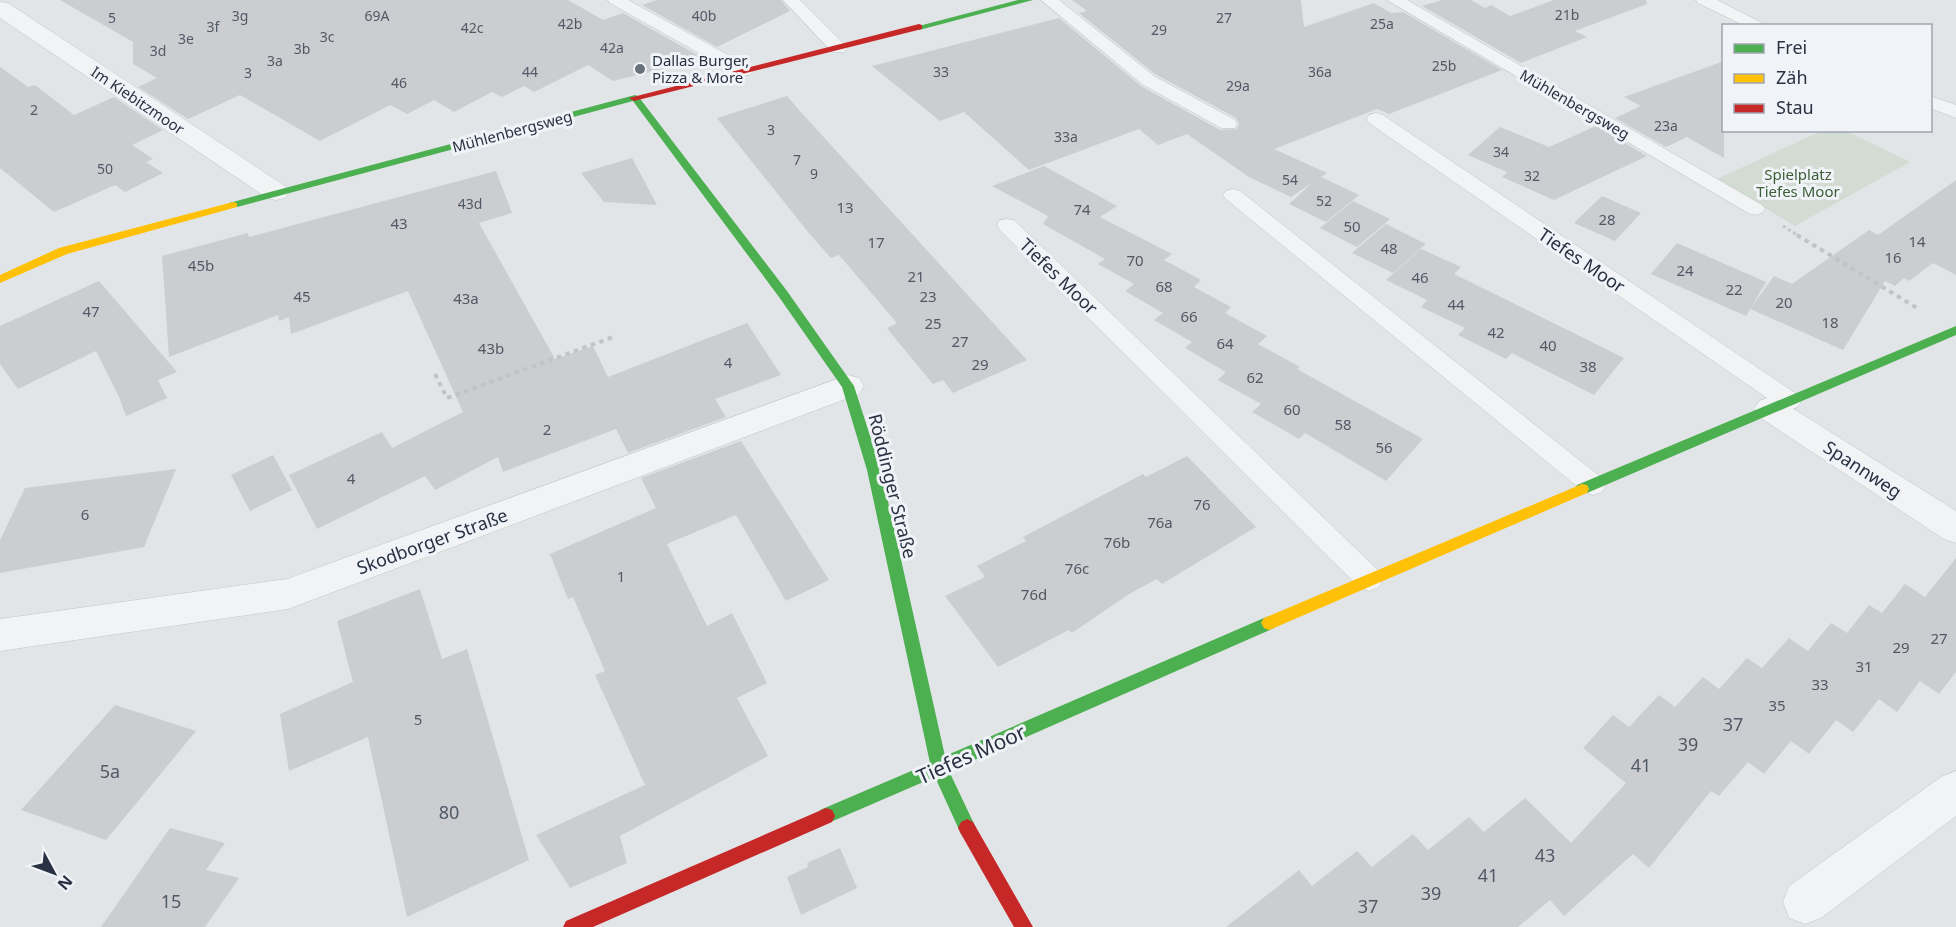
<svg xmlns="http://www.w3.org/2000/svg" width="1956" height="927" font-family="'Noto Sans',sans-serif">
<rect width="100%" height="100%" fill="#e2e5e8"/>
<polygon fill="#d3dcd3" points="1821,131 1846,131 1910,162 1795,226 1717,179"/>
<g fill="#cbcdd0">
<polygon points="60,0 568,0 603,20 623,13 699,56 682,64 613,81 588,65 534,92 524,86 502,97 492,92 454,112 434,100 407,114 390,105 320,141 240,95 188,119 138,87 157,78 133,64 133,42"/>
<polygon points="657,0 781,0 790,11 717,47 642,5"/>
<polygon points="1072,0 1301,0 1304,27 1374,3 1391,13 1403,12 1502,70 1389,114 1377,109 1274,149 1327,173 1321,177 1359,195 1326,222 1289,204 1312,183 1291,197 1249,177 1187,134 1158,145 1139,129 1029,170 964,112 940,121 872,66 1059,18 1141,86 1220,130 1237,129 1239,123 1236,118 1155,74 1079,13 1087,11"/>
<polygon points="1442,0 1471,0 1485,8 1491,5 1510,16 1554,0 1646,0 1647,4 1575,31 1587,37 1521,63 1422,6"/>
<polygon points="1724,61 1724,158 1687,137 1666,147 1615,118 1641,106 1624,97"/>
<polygon points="0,67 28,87 35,85 74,115 114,97 163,130 132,145 153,159 146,162 163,173 125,192 115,185 54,212 0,168"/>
<polygon points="787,96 799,110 1027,360 953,393 943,380 933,384 890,332 887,328 897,323 839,255 831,258 808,232 717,118"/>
<polygon points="1596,126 1647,156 1554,200 1502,177 1507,172 1468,155 1500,127 1549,147"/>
<polygon points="632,158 657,205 604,202 581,173"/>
<polygon points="1044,166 1117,206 1100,217 1172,254 1164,260 1201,280 1194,287 1231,307 1225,313 1267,336 1258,344 1300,367 1297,369 1423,439 1386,481 1305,433 1299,439 1252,412 1261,404 1218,380 1226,372 1185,348 1192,342 1154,320 1163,313 1125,291 1134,284 1098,264 1105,259 1043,224 1048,216 992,186"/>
<polygon points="496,171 512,213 479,223 555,359 593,346 608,377 747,323 781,375 715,399 726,417 628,453 616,429 503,472 498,457 435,490 425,476 317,529 289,475 382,432 392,448 463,412 408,291 291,334 289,317 279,321 278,315 169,357 162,256 248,233 249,237"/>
<polygon points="1956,180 1956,275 1933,263 1909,281 1904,278 1895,286 1885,281 1843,350 1750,309 1774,276 1792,284 1869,230 1878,235"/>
<polygon points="1602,196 1641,213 1615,241 1574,223"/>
<polygon points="1353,201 1390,219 1357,247 1320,228"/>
<polygon points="1386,224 1426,244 1393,273 1352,253"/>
<polygon points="1677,243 1766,282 1746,316 1651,274"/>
<polygon points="1421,249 1461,267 1454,274 1624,358 1594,395 1512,353 1506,359 1458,335 1465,328 1421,307 1427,300 1386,280"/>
<polygon points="99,281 177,372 158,380 167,398 126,416 119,397 96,351 18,389 0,364 0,326"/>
<polygon points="741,441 829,580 786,601 736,515 667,544 707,626 732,613 767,683 737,698 768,756 620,836 627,863 570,888 536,835 645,785 595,675 605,671 573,597 568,599 550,554 656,508 641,478"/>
<polygon points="273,455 292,490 250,511 231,475"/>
<polygon points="1187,456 1256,527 1162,584 1157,579 1129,594 1072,633 1069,630 998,667 945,596 985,577 977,566 1026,541 1023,537 1143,474 1146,477"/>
<polygon points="176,469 144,547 0,573 0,540 25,488"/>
<polygon points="1956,558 1956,672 1939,694 1920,681 1897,712 1879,699 1853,732 1836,720 1809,754 1791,741 1764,774 1748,762 1719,796 1711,791 1649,868 1633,854 1564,916 1550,900 1518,927 1226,927 1299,870 1312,886 1357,851 1372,867 1413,834 1428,850 1469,817 1484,832 1525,798 1571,843 1626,783 1583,748 1613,715 1629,727 1659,695 1675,707 1703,677 1719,689 1747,658 1762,668 1789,638 1808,651 1831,623 1847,633 1869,605 1882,613 1905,584 1925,597"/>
<polygon points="420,589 442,659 467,649 529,860 407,917 368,737 289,771 280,714 353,682 337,621"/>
<polygon points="115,705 196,731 106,840 21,810"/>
<polygon points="170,828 225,843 206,870 239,878 205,927 101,927"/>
<polygon points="840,848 857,888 801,915 787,877 808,867 807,863"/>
</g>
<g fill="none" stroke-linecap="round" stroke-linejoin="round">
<defs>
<g id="lane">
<polygon points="608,0 628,0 750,67 753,71 750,75 738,75 610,3"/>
<polygon points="783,0 800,0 844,44 847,48 844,52 832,52"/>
<polygon points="1041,0 1059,0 1154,76 1235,120 1237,124 1235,128 1221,128 1142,84"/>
<polygon points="1387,0 1407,0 1762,205 1765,209 1762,213 1755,215 1748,213"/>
<polygon points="1696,0 1717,0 1768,26 1745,26 1698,3"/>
<polygon points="1930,96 1956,105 1956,118 1930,108"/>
<polygon points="1376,113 1383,115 1798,395 1801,401 1798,407 1789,410 1780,407 1369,123 1367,119 1369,115"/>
<polygon points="1233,189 1240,191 1602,478 1606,485 1602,492 1593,495 1584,492 1226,199 1223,195 1226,191"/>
<polygon points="1007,219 1014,220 1379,571 1383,579 1379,587 1369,591 1359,587 1000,230 997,225 1000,220"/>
</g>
<g id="street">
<polygon points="0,2 8,3 285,186 289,192 285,198 276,200 267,198 0,18"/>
<polygon points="848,375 859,378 864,386 859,394 288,609 0,651 0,619 287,579"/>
<polygon points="1770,397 1781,401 1956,511 1956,543 1944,539 1759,417 1754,409 1759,401"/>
<polygon points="1956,771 1956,816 1821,918 1805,924 1789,918 1783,902 1789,886 1941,777"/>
</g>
</defs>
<use href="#lane" stroke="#c0c3c6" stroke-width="1"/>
<use href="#street" stroke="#c0c3c6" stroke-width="1"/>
<polyline stroke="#c1c3c8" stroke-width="3" stroke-dasharray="3 3" stroke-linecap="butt" points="1783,226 1799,236"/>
<g stroke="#c1c3c8" stroke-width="4" stroke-dasharray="4.5 4.5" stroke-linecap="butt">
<polyline points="1797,235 1917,308"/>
<polyline points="435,374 447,398 613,337"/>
</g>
<use href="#lane" fill="#f2f3f4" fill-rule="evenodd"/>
<use href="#street" fill="#f2f3f4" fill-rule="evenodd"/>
<g fill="#4caf50" fill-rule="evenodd">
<polygon points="1018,0 1033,0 919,30 915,27"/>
<polygon points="635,95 638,96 787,291 854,386 881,470 945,756 1264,618 1269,616 1274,618 1277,623 1274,628 949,771 976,828 973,834 967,837 961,834 935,777 826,824 820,822 817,816 820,810 930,763 867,470 842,387 779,297 633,101 237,207 229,207 228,205 229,203"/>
<polygon points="1956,326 1956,335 1587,493 1577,493 1575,489 1577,485"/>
</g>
<g fill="#ffc107" fill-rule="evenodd">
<polygon points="233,202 237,203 237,207 67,254 0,283 0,275 59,248"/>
<polygon points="1582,484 1587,485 1589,489 1587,493 1274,628 1269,630 1264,628 1261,623 1264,618"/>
</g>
<g fill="#c62828" fill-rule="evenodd">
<polygon points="919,24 922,25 922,29 634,101 629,98"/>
<polygon points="826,808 832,810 835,816 832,822 593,927 563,927 566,921"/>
<polygon points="967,819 973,822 1033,927 1014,927 961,834 958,828 961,822"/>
</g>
</g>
<circle fill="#6a707c" stroke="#f0f3f7" stroke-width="2" cx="640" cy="69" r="6"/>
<g text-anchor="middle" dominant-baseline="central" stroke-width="6" stroke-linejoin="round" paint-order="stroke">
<g font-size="14" fill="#525966">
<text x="1567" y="14">21b</text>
<text x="240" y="15">3g</text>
<text x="377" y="15">69A</text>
<text x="704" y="15">40b</text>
<text x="112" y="17">5</text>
<text x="1224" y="17">27</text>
<text x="570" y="23">42b</text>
<text x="1382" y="23">25a</text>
<text x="213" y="26">3f</text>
<text x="472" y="27">42c</text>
<text x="1159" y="29">29</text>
<text x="327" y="36">3c</text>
<text x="186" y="38">3e</text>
<text x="612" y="47">42a</text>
<text x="302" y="48">3b</text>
<text x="158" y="50">3d</text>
<text x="275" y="60">3a</text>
<text x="1444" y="65">25b</text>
<text x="530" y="71">44</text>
<text x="941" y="71">33</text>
<text x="1320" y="71">36a</text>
<text x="248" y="72">3</text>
<text x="399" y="82">46</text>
<text x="1238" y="85">29a</text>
<text x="34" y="109">2</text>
<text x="1666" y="125">23a</text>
<text x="771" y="129">3</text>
<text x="1066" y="136">33a</text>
<text x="1501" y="151">34</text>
<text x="797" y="159">7</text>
<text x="105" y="168">50</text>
<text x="814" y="173">9</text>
<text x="1532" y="175">32</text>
<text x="1290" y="179">54</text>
<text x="1324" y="200">52</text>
<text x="470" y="203">43d</text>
</g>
<g font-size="15" fill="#293142" stroke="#f0f3f7" text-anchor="start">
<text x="652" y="60">Dallas Burger,<tspan x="652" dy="17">Pizza &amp; More</tspan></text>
</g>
<g font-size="15" fill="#293142" stroke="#f0f3f7">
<text transform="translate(138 100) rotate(34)">Im Kiebitzmoor</text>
<text transform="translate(1575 104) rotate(30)">Mühlenbergsweg</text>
<text transform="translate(512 131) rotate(-15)">Mühlenbergsweg</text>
</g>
<g font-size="15" fill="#3d5e36" stroke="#f0f3f7">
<text x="1798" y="174">Spielplatz<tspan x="1798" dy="17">Tiefes Moor</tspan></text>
</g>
<g font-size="15" fill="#525966">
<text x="845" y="207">13</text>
<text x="1082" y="209">74</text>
<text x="1607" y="219">28</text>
<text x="399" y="223">43</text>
<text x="1352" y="226">50</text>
<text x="1917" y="241">14</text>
<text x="876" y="242">17</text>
<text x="1389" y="248">48</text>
<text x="1893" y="257">16</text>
<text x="1135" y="260">70</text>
<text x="201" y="265">45b</text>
<text x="1685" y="270">24</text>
<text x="916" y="276">21</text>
<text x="1420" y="277">46</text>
<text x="1164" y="286">68</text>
<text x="1734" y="289">22</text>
<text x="302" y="296">45</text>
<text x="928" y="296">23</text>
<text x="466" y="298">43a</text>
<text x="1784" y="302">20</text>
<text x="1456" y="304">44</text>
<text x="91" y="311">47</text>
<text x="1189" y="316">66</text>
<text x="1830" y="322">18</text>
<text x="933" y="323">25</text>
<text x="1496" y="332">42</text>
<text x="960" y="341">27</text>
<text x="1225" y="343">64</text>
<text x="1548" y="345">40</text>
<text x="491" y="348">43b</text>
<text x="728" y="362">4</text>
<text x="980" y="364">29</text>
<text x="1588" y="366">38</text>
<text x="1255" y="377">62</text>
<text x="1292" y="409">60</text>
<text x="1343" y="424">58</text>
<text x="547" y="429">2</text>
<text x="1384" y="447">56</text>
<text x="351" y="478">4</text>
<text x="1202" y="504">76</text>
<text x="85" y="514">6</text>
<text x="1160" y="522">76a</text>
<text x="1117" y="542">76b</text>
<text x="1077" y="568">76c</text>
<text x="621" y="576">1</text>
<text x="1034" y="594">76d</text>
<text x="1939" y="638">27</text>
<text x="1901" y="647">29</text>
<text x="1864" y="666">31</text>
<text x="1820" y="684">33</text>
<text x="1777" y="705">35</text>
<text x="418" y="719">5</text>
</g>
<g font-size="18" fill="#293142" stroke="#f0f3f7">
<text transform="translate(1582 260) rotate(34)">Tiefes Moor</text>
<text transform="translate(1059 276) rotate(44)">Tiefes Moor</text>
<text transform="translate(1863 469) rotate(33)">Spannweg</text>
<text transform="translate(893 486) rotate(76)">Röddinger Straße</text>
<text transform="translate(432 541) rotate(-20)">Skodborger Straße</text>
</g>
<g font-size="18" fill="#525966">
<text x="1733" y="724">37</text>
<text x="1688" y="744">39</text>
<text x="1641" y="765">41</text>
<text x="110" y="771">5a</text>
<text x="449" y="812">80</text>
<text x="1545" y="855">43</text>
<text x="1488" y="875">41</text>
<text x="1431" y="893">39</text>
<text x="171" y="901">15</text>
<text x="1368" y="906">37</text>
</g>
<g font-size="21" fill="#293142" stroke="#f0f3f7">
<text transform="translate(971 754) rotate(-24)">Tiefes Moor</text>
</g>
</g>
<rect x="1722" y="24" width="210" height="108" fill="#f0f3f7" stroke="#a0a5af" stroke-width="1.5"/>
<rect x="1734" y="44" width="30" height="9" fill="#4caf50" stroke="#a0a5af" stroke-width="1.5"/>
<text x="1776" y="54" font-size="18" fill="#293142">Frei</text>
<rect x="1734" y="74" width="30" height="9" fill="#ffc107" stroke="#a0a5af" stroke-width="1.5"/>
<text x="1776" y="84" font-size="18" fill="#293142">Zäh</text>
<rect x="1734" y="104" width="30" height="9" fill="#c62828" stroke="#a0a5af" stroke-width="1.5"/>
<text x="1776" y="114" font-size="18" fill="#293142">Stau</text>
<g transform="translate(54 873) rotate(131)" stroke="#f0f3f7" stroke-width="4.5" paint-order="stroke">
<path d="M0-4.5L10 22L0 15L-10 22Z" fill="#293142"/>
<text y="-9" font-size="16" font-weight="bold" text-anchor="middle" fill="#293142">N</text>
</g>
</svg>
